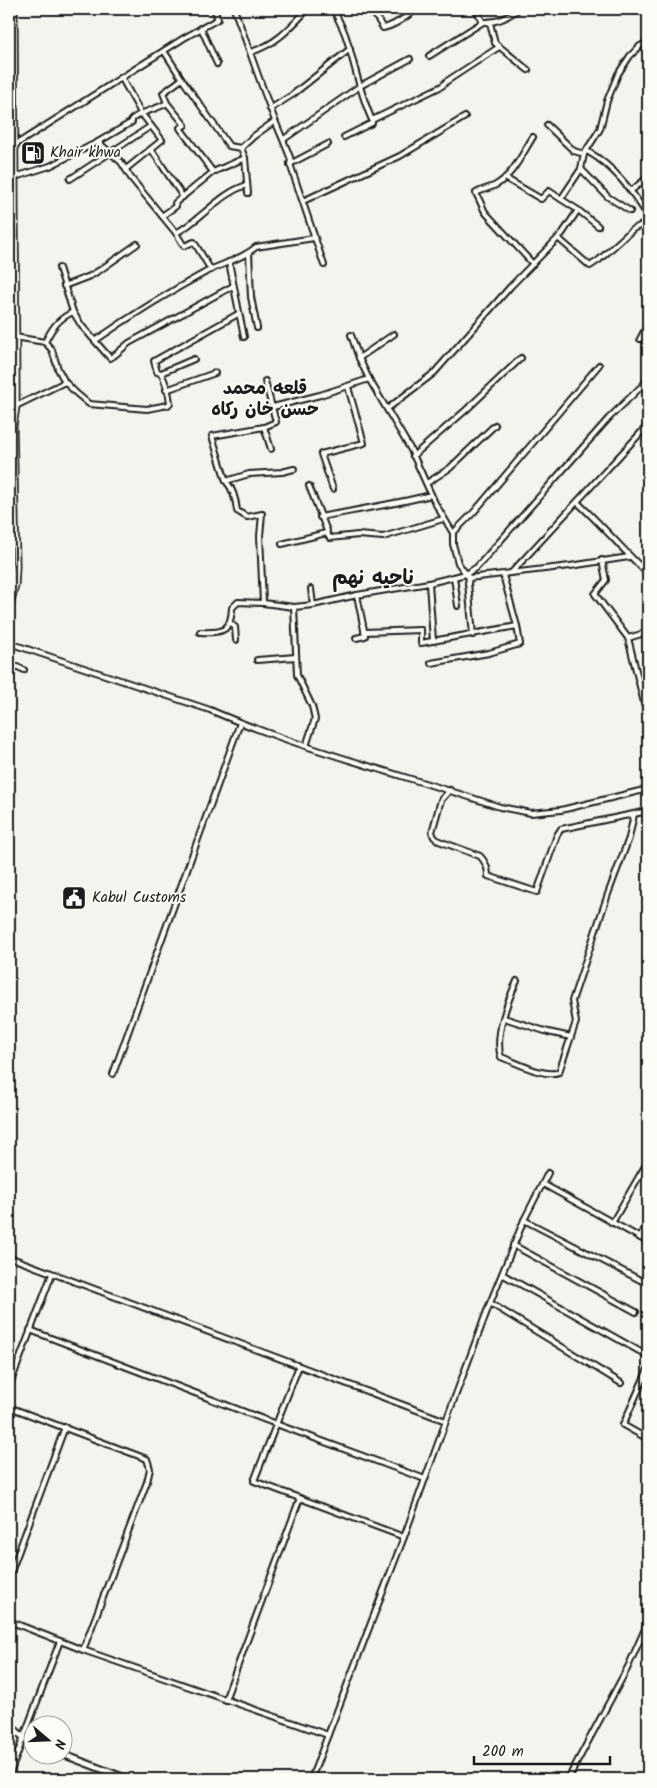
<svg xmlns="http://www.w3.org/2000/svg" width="657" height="1788" font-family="Kalam,'Playpen Sans Arabic',sans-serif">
<rect width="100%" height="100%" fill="#f4f3ee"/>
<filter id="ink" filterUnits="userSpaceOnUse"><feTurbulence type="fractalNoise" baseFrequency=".02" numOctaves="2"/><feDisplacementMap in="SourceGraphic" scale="10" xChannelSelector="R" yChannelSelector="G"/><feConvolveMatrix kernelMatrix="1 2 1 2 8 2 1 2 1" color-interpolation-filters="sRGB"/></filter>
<g filter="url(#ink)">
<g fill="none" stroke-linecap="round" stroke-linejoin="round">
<defs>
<g id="minor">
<path d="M 234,9 C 247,42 258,77 271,110 C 277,127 285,143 291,160 L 290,164 L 324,265"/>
<path d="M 334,9 C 337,19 343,27 346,37 C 355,65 360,94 372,120"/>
<path d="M 475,9 L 483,22 C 498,23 507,17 519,9"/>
<path d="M 373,12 L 383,28 C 395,26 407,16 417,9"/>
<polyline points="490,23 495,43 528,70"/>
<polyline points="201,28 217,64"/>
<polyline points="164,51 182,79 229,146 241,148 254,136 275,121"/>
<path d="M 251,52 C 277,44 290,28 308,9"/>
<polyline points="429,56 483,22"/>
<polyline points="121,77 141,113 162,140 126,169"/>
<polyline points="182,79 163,93 167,103 185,125 180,128 213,172"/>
<polyline points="270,109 292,95 350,49"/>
<polyline points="547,125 574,151 584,154"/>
<polyline points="344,137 372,123 372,120 442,86 447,81 499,47"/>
<polyline points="284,139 360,86 410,59"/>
<polyline points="98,142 121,162 131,178 176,233 184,246 194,242 211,270"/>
<polyline points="15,145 184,38 218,19 214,9"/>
<polyline points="241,148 245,158 248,193"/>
<polyline points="151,149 183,197"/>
<path d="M 587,151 C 615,167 631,190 648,216"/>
<polyline points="290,164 328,144"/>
<polyline points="581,169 608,197 630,211"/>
<path d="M 15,177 L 50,166 L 98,142 L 132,122 L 132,119 C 143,111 155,110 167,103"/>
<polyline points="505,178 541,199 549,191 561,199"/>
<polyline points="70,179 151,126"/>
<polyline points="632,190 648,177"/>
<polyline points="303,201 400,156 465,117"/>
<polyline points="578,210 598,226"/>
<polyline points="162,216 176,206 175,203 213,172 245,158"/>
<path d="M 176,233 C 201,220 220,193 247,185"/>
<polyline points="558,238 590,266 599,260 633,229 648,222"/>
<polyline points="249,253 251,297 257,328"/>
<polyline points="229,262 244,337"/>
<path d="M 533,264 L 485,212 L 476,193 C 482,190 488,188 494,186 C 513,176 522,154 533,137"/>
<polyline points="59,268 73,312 81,325 110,358 115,355 129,343 233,286"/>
<polyline points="64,286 90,276 100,270 137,244"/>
<polyline points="351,335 359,358 369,379 411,450 435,503 453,533 453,544 458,563 469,578 570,566 629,557"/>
<polyline points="15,337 45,342 52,350 58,369 65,382"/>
<polyline points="640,339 648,324"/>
<path d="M 96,340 C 132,315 169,292 208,271 C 224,263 242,259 256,247 L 314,238"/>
<path d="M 45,342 C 52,328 58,319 73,312"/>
<polyline points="359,358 394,334"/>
<polyline points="161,373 194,359"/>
<polyline points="166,390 215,373"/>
<path d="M 16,406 L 65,382 L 76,393 L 89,404 L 147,409 L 168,405 L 170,403 C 169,394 165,381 161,373 L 157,372 L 154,361 L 238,314"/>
<polyline points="273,407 320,395 369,379"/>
<polyline points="387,409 434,373 511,286 562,234 578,210 561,199 581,169 584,154 600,129 607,101 618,74 630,56 640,46 648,42"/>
<polyline points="264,427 271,449"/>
<polyline points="413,456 466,410 521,358"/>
<polyline points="226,481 249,474 282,472 294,469"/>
<polyline points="427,483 450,468 495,425"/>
<polyline points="333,489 321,454 364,443 348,387"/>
<path d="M 577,502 C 602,525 624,551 648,574"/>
<path d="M 320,517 C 357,510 395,504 431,495"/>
<polyline points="326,533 330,538 358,535 383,537 443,519"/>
<polyline points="453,533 474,512 599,365"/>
<polyline points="282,544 326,533 327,531 309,486"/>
<polyline points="602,560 606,580 595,594 628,638 648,719"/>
<polyline points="512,572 648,425"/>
<polyline points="454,577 458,606"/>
<polyline points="469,578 468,583 473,635"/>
<polyline points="429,583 433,641"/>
<polyline points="311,589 313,605"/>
<path d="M 263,603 L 260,536 L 262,514 L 247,517 L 237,511 C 236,500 233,489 226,481 L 212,436 L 264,427 L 276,422 L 265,381"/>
<polyline points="294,607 297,675 312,706 315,719 306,746"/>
<polyline points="230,623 235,627 236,640"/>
<path d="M 200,632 C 222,633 231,632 232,608 L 238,602 L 263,603 L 294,607 L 313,605 L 357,595 L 429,583 L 466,574 L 477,567 L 609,418 L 648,380"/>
<polyline points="364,632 421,630 421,643 517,626"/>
<polyline points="356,638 365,636 365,635 357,595"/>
<polyline points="628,638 648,632"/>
<path d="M 9,643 L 210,710 C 302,750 405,775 500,807 L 531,813 L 561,810 L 648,789"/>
<polyline points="257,660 296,657"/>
<polyline points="9,663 24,670"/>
<polyline points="431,663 489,653 520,644 517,626 503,575"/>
<path d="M 450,790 L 441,800 L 432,832 L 434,837 L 439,841 L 480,856 C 485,861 488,868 488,876 L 537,892 L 557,835 L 561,829 L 648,811"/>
<path d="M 517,981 C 508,1000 494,1036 501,1057 C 516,1062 544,1078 559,1072 L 576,1022 L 572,1001 L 608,894 L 629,838 L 634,814"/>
<polyline points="504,1018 548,1032 571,1037"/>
<polyline points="113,1074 240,723"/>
<polyline points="543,1184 648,1242"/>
<polyline points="524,1220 648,1284"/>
<polyline points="612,1223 648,1161"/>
<polyline points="640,1238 648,1222"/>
<polyline points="513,1245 636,1312"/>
<polyline points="9,1257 446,1421"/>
<polyline points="502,1274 648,1356"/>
<polyline points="490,1303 621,1383"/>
<polyline points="30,1330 276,1424 425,1479"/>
<polyline points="299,1366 254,1481 404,1537"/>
<polyline points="648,1369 623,1425 648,1439"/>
<polyline points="9,1387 52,1274"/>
<polyline points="9,1407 147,1459 150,1469 147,1482 83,1650"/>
<polyline points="9,1577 65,1427"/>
<polyline points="9,1621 83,1650 328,1735"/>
<polyline points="225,1700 300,1498"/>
<polyline points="9,1776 60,1641"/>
<polyline points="311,1779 404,1537 446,1421 490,1303 524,1220 548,1173"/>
<polyline points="568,1779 628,1667 648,1622"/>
</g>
<g id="secondary">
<polyline points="9,1724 24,1738 32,1742"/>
<polyline points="62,1754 128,1779"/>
</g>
<g id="trunk">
<polyline points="9,478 9,569"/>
<polyline points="9,610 15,585 16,566 13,426 16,406 14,9"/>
</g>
</defs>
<use href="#minor" stroke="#1c1c1c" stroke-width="8"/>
<use href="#secondary" stroke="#1c1c1c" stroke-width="9"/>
<use href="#trunk" stroke="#1c1c1c" stroke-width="9"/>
<use href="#minor" stroke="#fdfcf7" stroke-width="4"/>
<use href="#secondary" stroke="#fdfcf7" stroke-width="5"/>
<use href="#trunk" stroke="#fdfcf7" stroke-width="5.5"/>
</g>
</g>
<defs>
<symbol id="fuel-square" viewBox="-11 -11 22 22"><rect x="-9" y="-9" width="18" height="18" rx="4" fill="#1c1c1c" stroke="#fdfcf7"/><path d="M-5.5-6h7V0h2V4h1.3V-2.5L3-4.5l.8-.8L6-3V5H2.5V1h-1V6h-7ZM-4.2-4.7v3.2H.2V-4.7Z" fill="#fff"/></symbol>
<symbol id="civic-square" viewBox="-11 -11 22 22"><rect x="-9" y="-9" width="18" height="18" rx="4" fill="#1c1c1c" stroke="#fdfcf7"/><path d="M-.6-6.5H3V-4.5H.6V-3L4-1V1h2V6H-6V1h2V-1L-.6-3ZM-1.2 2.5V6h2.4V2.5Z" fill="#fff"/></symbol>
</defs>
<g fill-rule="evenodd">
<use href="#fuel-square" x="19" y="139" width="28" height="28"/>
<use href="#civic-square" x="60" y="884" width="28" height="28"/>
</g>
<g text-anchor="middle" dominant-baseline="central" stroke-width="4" stroke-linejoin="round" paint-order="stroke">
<g font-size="15" fill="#1c1c1c" stroke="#fdfcf7" text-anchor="start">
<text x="50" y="153">Khair khwa</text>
<text x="92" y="898">Kabul Customs</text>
</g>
<g font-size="18" font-weight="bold" fill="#1c1c1c" stroke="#fdfcf7">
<text x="265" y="389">قلعه محمد<tspan x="265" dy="21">حسن خان رکاه</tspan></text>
</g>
<g font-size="20" font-weight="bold" fill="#1c1c1c" stroke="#fdfcf7">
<text x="373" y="579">ناحیه نهم</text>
</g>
</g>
<rect width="657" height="1788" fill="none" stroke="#fdfcf7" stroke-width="30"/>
<rect x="15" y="15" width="627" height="1758" fill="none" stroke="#1c1c1c" stroke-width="2" filter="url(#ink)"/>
<g transform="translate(48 1740) rotate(109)"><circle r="24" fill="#fdfcf7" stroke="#a3a29f"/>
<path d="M0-4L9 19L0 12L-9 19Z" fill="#1c1c1c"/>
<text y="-8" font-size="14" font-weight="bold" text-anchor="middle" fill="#1c1c1c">N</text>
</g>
<path d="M474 1756v8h136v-8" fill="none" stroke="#1c1c1c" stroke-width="2.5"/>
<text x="482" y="1756" font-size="15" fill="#1c1c1c" stroke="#fdfcf7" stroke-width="4" paint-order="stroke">200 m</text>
</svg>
